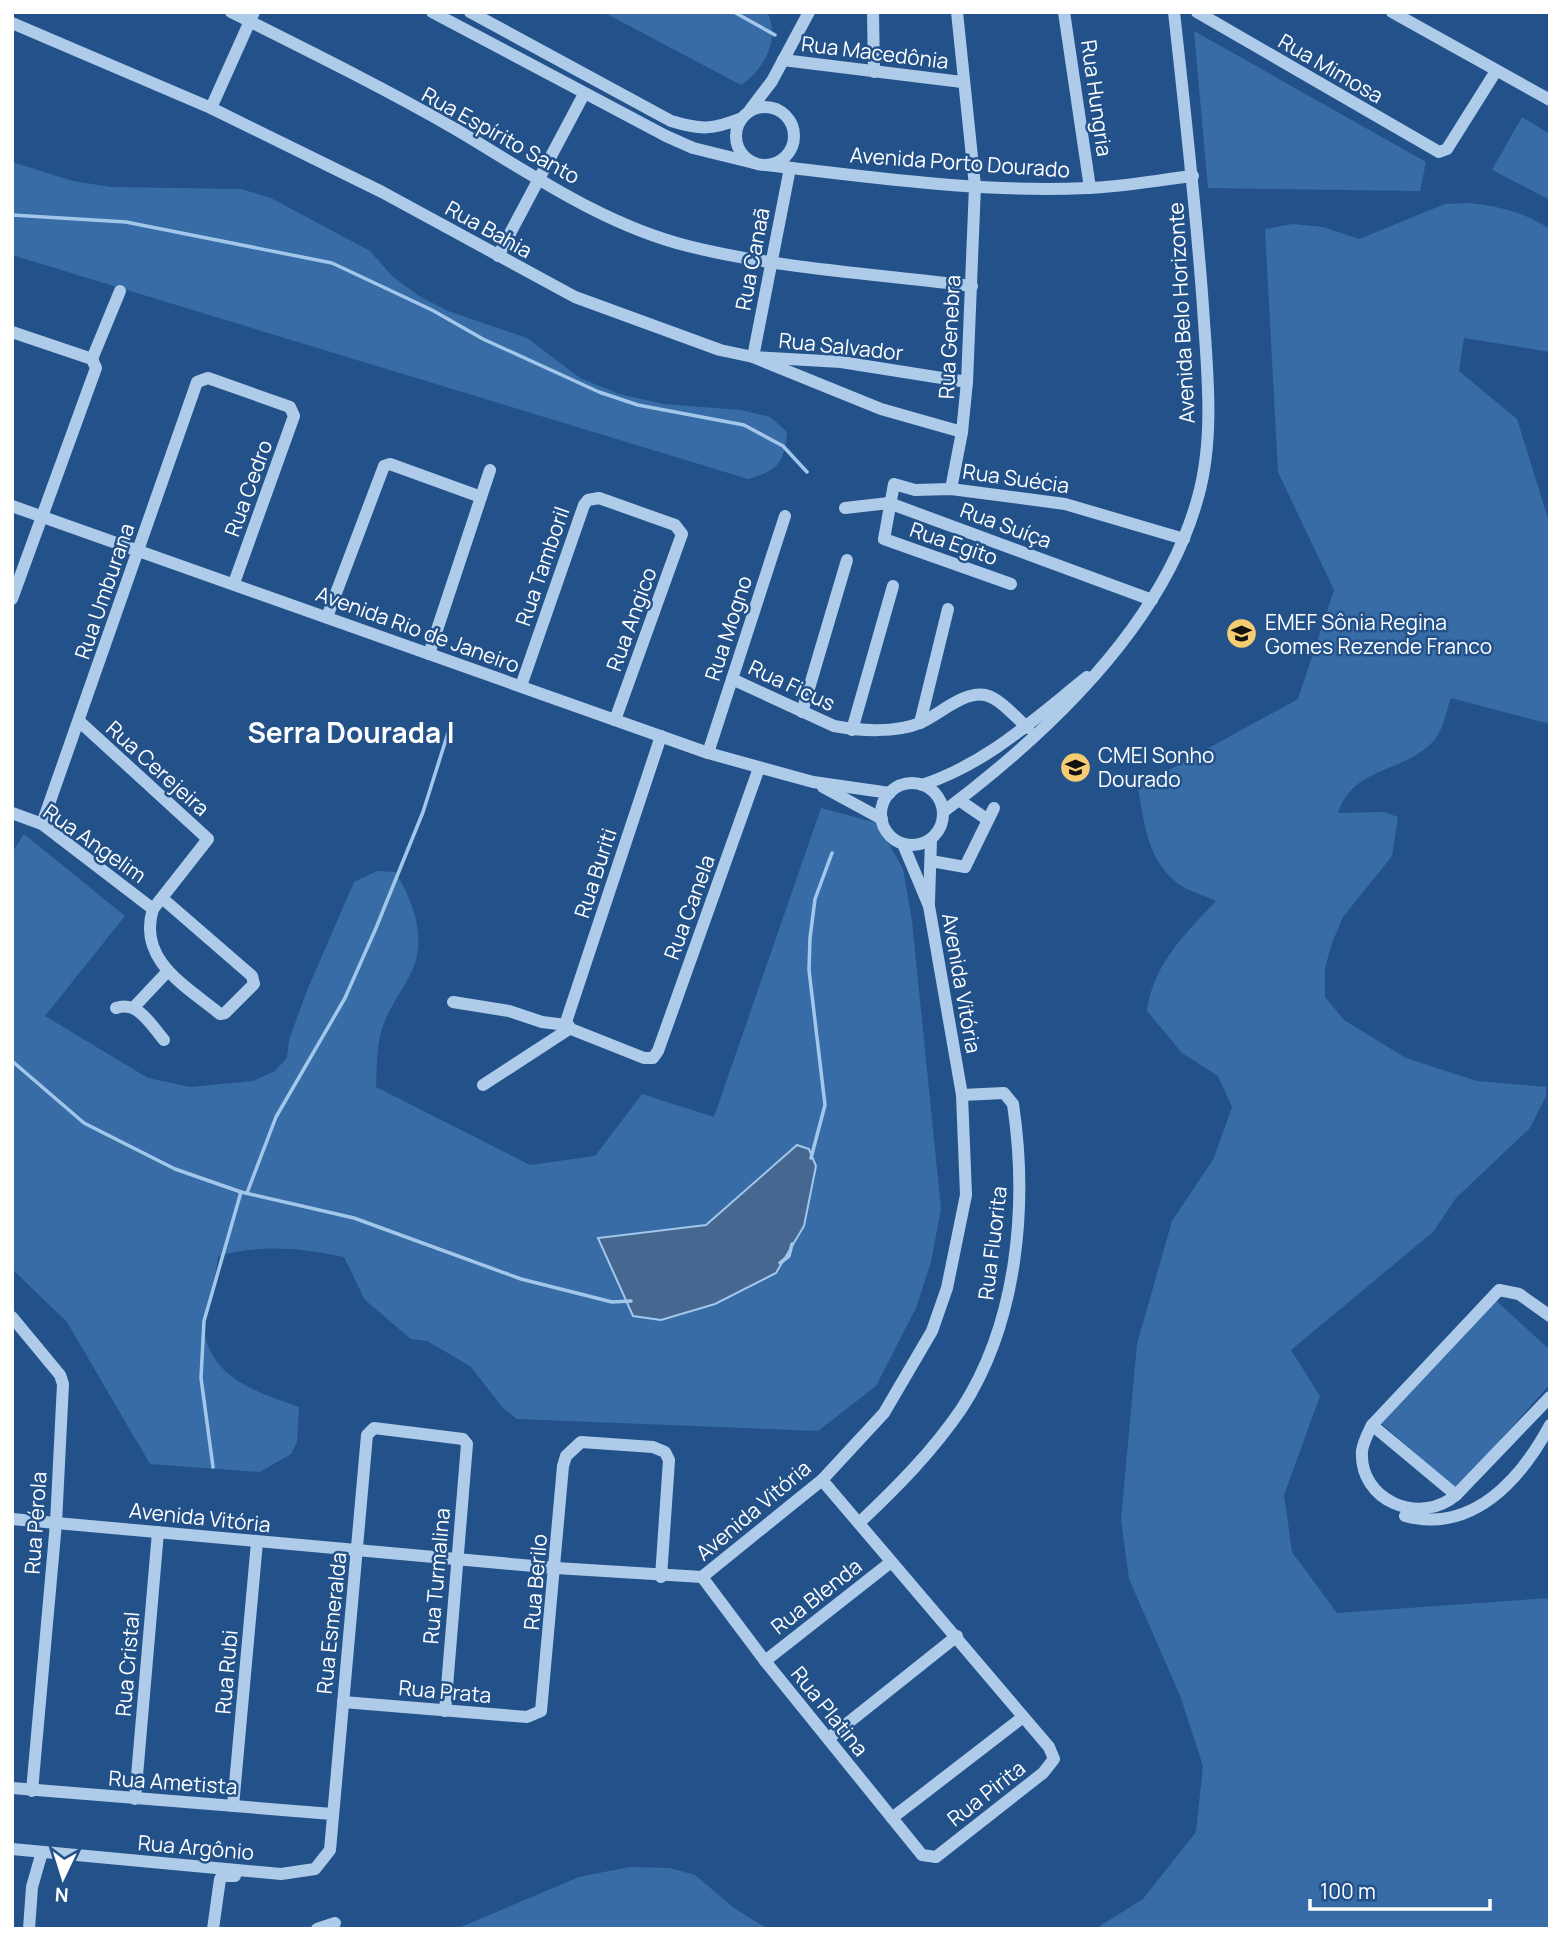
<svg xmlns="http://www.w3.org/2000/svg" width="1562" height="1941" font-family="Manrope,sans-serif">
<rect width="100%" height="100%" fill="#23528a"/>
<g fill="#376ca7" fill-rule="evenodd">
<path d="M 603,12 L 767,12 C 781,40 764,69 741,85 Z"/>
<polygon points="1194,31 1426,162 1420,191 1208,188"/>
<polygon points="1522,117 1550,134 1550,200 1492,170"/>
<path d="M 12,162 L 73,181 L 111,187 L 241,189 L 271,198 L 370,251 L 392,276 L 419,296 L 448,311 L 527,338 L 580,378 L 619,394 L 664,404 L 741,410 L 770,417 L 787,432 C 784,463 779,470 748,479 L 12,255 Z"/>
<path d="M 1468,203 C 1498,206 1524,212 1550,229 L 1550,352 L 1464,338 L 1459,371 L 1517,419 L 1550,525 L 1550,724 L 1451,698 C 1446,711 1444,728 1435,739 C 1408,773 1353,765 1338,813 L 1384,812 L 1398,817 L 1392,856 L 1343,917 L 1332,943 L 1325,968 L 1325,997 L 1344,1020 L 1406,1058 L 1477,1081 L 1546,1087 L 1546,1096 L 1530,1128 L 1456,1198 L 1433,1232 L 1291,1350 L 1320,1396 L 1284,1495 L 1292,1552 L 1337,1613 L 1550,1598 L 1550,1929 L 1095,1929 L 1143,1899 L 1196,1832 L 1203,1766 L 1181,1698 L 1129,1579 L 1121,1520 L 1137,1344 L 1172,1221 L 1214,1158 L 1232,1107 L 1218,1076 L 1182,1053 L 1147,1011 C 1153,964 1185,934 1216,901 C 1204,895 1187,891 1176,882 C 1147,858 1144,823 1138,787 L 1298,699 L 1334,590 L 1278,472 L 1265,229 L 1293,224 L 1323,227 L 1359,239 L 1445,204 Z"/>
<path d="M 821,808 L 877,823 L 903,869 L 912,921 L 941,1209 L 931,1262 L 916,1308 L 876,1386 L 818,1431 L 517,1419 L 503,1408 L 470,1366 L 427,1341 L 411,1339 L 365,1300 L 344,1257 C 300,1248 261,1244 218,1256 C 216,1280 206,1301 203,1325 C 202,1330 205,1335 206,1340 C 219,1382 261,1393 299,1407 L 297,1442 L 291,1454 L 260,1472 L 150,1464 L 67,1322 L 12,1269 L 12,853 L 24,834 L 125,916 L 45,1016 L 148,1078 L 190,1087 L 253,1081 L 275,1071 L 287,1058 L 289,1040 L 306,993 L 354,882 L 377,871 L 395,872 C 414,901 428,942 410,975 C 402,991 391,1005 384,1023 C 376,1043 377,1066 376,1087 L 530,1165 L 595,1156 L 642,1094 L 714,1117 ZM 791,1148 L 776,1272 L 715,1304 L 661,1320 L 599,1238 L 706,1225 L 773,1167 Z"/>
<polygon points="1493,1298 1550,1350 1550,1384 1456,1490 1380,1422"/>
<polygon points="629,1867 670,1868 695,1875 734,1908 768,1929 456,1929 579,1877"/>
</g>
<polygon fill="#466890" stroke="#a3c7eb" stroke-width="2" points="797,1145 809,1149 816,1166 804,1226 776,1273 715,1304 661,1320 633,1316 598,1238 706,1225"/>
<g fill="none" stroke-linecap="round" stroke-linejoin="round">
<g stroke="#a3c7eb" stroke-width="3.5">
<polyline points="734,12 775,35"/>
<polyline points="12,215 126,222 332,263 432,310 483,339 599,392 638,405 744,425 783,446 807,472"/>
<polyline points="12,1061 84,1123 175,1169 241,1192 354,1218 521,1279 612,1302 631,1301"/>
<polyline points="811,1158 825,1105 809,970 810,938 815,899 832,853"/>
<polyline points="247,1193 276,1117 345,998 376,928 423,812 448,733"/>
<polyline points="780,1263 789,1256 792,1244"/>
<polyline points="213,1467 201,1378 204,1321 241,1192"/>
</g>
<g stroke="#afcbea" stroke-width="12">
<path d="M 231,12 C 307,50 384,88 457,130 C 531,174 604,225 688,246 C 780,269 878,274 972,286"/>
<polyline points="432,12 666,136 693,148 754,163"/>
<path d="M 470,12 L 671,121 C 701,130 712,130 742,118"/>
<polyline points="873,12 874,72"/>
<polyline points="1064,12 1090,188"/>
<polyline points="1197,12 1439,152 1447,149 1496,71"/>
<polyline points="1392,12 1550,100"/>
<polyline points="12,23 211,108 382,192 575,297 720,350 753,357 881,409 962,432"/>
<polyline points="783,60 962,82"/>
<circle cx="765" cy="136" r="29"/>
<polyline points="211,108 254,12"/>
<polyline points="750,110 772,81 809,12"/>
<path d="M 766,165 C 872,177 980,193 1087,188 C 1122,187 1158,180 1193,176"/>
<polyline points="790,168 753,357 841,362 967,382"/>
<polyline points="498,256 584,94"/>
<polyline points="12,332 92,359"/>
<polyline points="92,359 120,291"/>
<polyline points="951,489 962,432 967,382 975,186 957,12"/>
<polyline points="12,506 708,753 813,782 890,793"/>
<polyline points="845,508 889,503 1152,600"/>
<polyline points="1011,584 884,539 894,484 915,490 951,489 1065,504 1184,539"/>
<polyline points="12,599 96,368 92,359"/>
<polyline points="327,617 384,466 390,464 481,497"/>
<polyline points="429,654 490,470"/>
<path d="M 732,679 L 834,726 C 860,731 896,733 920,723 C 939,715 963,691 985,695 C 1000,698 1016,718 1028,728"/>
<polyline points="521,686 584,505 588,500 599,498 675,525 682,534 615,720"/>
<polyline points="802,712 847,560"/>
<path d="M 80,722 L 208,839 L 153,909 C 137,960 186,986 220,1014 L 225,1013 L 254,984 L 252,976 L 162,898"/>
<polyline points="920,723 948,609"/>
<polyline points="852,730 893,586"/>
<polyline points="661,736 566,1022 571,1029 644,1058 653,1058 658,1051 759,768"/>
<polyline points="708,753 785,516"/>
<circle cx="912" cy="814" r="31"/>
<path d="M 922,785 C 988,763 1033,720 1087,677"/>
<polyline points="823,787 882,819"/>
<polyline points="959,800 988,820"/>
<path d="M 943,812 C 1047,734 1163,626 1198,497 C 1215,437 1207,369 1203,307 C 1196,208 1185,111 1174,12"/>
<polyline points="12,813 42,824 153,909"/>
<polyline points="42,824 197,382 208,378 290,407 294,416 234,583"/>
<polyline points="931,861 965,867 994,808"/>
<polyline points="929,902 931,839"/>
<polyline points="453,1002 509,1011 542,1022 566,1025"/>
<polyline points="135,1006 168,971"/>
<path d="M 116,1008 C 138,1000 151,1025 164,1040"/>
<polyline points="483,1085 569,1029"/>
<polyline points="12,1317 60,1375 63,1384 56,1523 32,1791"/>
<polyline points="1372,1425 1456,1495 1550,1397"/>
<path d="M 1456,1495 C 1420,1526 1359,1501 1362,1451 C 1363,1442 1368,1433 1372,1425 L 1499,1290 L 1519,1294 L 1550,1316"/>
<path d="M 1405,1516 C 1473,1534 1521,1479 1550,1425"/>
<polyline points="12,1519 556,1568 702,1577 822,1480 884,1413 932,1331 947,1288 966,1195 962,1095 929,906 903,844"/>
<path d="M 859,1523 C 897,1487 933,1451 962,1408 C 1018,1321 1028,1204 1013,1104 L 1004,1093 L 962,1095"/>
<polyline points="702,1577 765,1661 922,1855 936,1857 1043,1773 1054,1759 1049,1747 822,1480"/>
<polyline points="765,1661 891,1562"/>
<polyline points="343,1702 527,1717 541,1711 563,1466 566,1456 581,1442 653,1447 665,1452 669,1460 661,1577"/>
<polyline points="829,1738 957,1636"/>
<polyline points="12,1788 332,1814"/>
<polyline points="135,1799 158,1532"/>
<polyline points="233,1806 257,1542"/>
<polyline points="892,1818 1023,1717"/>
<polyline points="12,1849 281,1874 315,1869 330,1850 367,1435 374,1428 463,1439 467,1444 445,1711"/>
<polyline points="29,1929 32,1887 42,1852"/>
<polyline points="213,1929 220,1879 222,1876 235,1876"/>
<polyline points="317,1929 335,1923"/>
</g>
</g>
<defs>
<symbol id="school-disc" viewBox="-11 -11 22 22"><circle r="9.5" fill="#f6cc72" stroke="#23528a"/><path d="M0-5L7-2L0 1L-7-2ZM-4 1L0 2.5L4 1V4Q0 6-4 4Z" fill="#111"/></symbol>
</defs>
<g fill-rule="evenodd">
<use href="#school-disc" x="1224" y="616" width="35" height="35"/>
<use href="#school-disc" x="1058" y="750" width="35" height="35"/>
</g>
<g text-anchor="middle" dominant-baseline="central" stroke-width="5" stroke-linejoin="round" paint-order="stroke">
<g font-size="21" fill="#fff" stroke="#23528a">
<text transform="translate(875 52) rotate(7)">Rua Macedônia</text>
<text transform="translate(1331 68) rotate(30)">Rua Mimosa</text>
<text transform="translate(1097 98) rotate(82)">Rua Hungria</text>
<text transform="translate(501 135) rotate(29)">Rua Espírito Santo</text>
<text transform="translate(960 162) rotate(4)">Avenida Porto Dourado</text>
<text transform="translate(489 229) rotate(29)">Rua Bahia</text>
<text transform="translate(752 259) rotate(-79)">Rua Canaã</text>
<text transform="translate(1181 313) rotate(-93)">Avenida Belo Horizonte</text>
<text transform="translate(949 337) rotate(-87)">Rua Genebra</text>
<text transform="translate(841 346) rotate(6)">Rua Salvador</text>
<text transform="translate(1016 478) rotate(8)">Rua Suécia</text>
<text transform="translate(248 488) rotate(-70)">Rua Cedro</text>
<text transform="translate(1006 525) rotate(20)">Rua Suíça</text>
<text transform="translate(954 543) rotate(19)">Rua Egito</text>
<text transform="translate(542 566) rotate(-71)">Rua Tamboril</text>
<text transform="translate(104 591) rotate(-71)">Rua Umburana</text>
<text transform="translate(631 619) rotate(-70)">Rua Angico</text>
<text transform="translate(728 628) rotate(-72)">Rua Mogno</text>
<text transform="translate(418 629) rotate(20)">Avenida Rio de Janeiro</text>
<text transform="translate(792 685) rotate(25)">Rua Ficus</text>
<text transform="translate(158 768) rotate(42)">Rua Cerejeira</text>
<text transform="translate(95 843) rotate(35)">Rua Angelim</text>
<text transform="translate(595 873) rotate(-72)">Rua Buriti</text>
<text transform="translate(689 907) rotate(-70)">Rua Canela</text>
<text transform="translate(962 983) rotate(80)">Avenida Vitória</text>
<text transform="translate(992 1243) rotate(-83)">Rua Fluorita</text>
<text transform="translate(753 1510) rotate(-40)">Avenida Vitória</text>
<text transform="translate(200 1517) rotate(6)">Avenida Vitória</text>
<text transform="translate(35 1523) rotate(-86)">Rua Pérola</text>
<text transform="translate(436 1576) rotate(-85)">Rua Turmalina</text>
<text transform="translate(535 1582) rotate(-85)">Rua Berilo</text>
<text transform="translate(816 1596) rotate(-38)">Rua Blenda</text>
<text transform="translate(331 1623) rotate(-84)">Rua Esmeralda</text>
<text transform="translate(127 1664) rotate(-85)">Rua Cristal</text>
<text transform="translate(226 1672) rotate(-85)">Rua Rubi</text>
<text transform="translate(445 1691) rotate(5)">Rua Prata</text>
<text transform="translate(830 1711) rotate(51)">Rua Platina</text>
<text transform="translate(173 1782) rotate(4)">Rua Ametista</text>
<text transform="translate(986 1793) rotate(-38)">Rua Pirita</text>
<text transform="translate(196 1847) rotate(5)">Rua Argônio</text>
</g>
<g font-size="21" fill="#fff" stroke="#23528a" text-anchor="start">
<text x="1265" y="622">EMEF Sônia Regina<tspan x="1265" dy="24">Gomes Rezende Franco</tspan></text>
<text x="1098" y="755">CMEI Sonho<tspan x="1098" dy="24">Dourado</tspan></text>
</g>
<g font-size="28" font-weight="bold" fill="#fff" stroke="#23528a">
<text x="351" y="732">Serra Dourada I</text>
</g>
</g>
<rect width="1562" height="1941" fill="none" stroke="#ffffff" stroke-width="28"/>
<g transform="translate(63 1878) rotate(184)" stroke="#23528a" stroke-width="5" paint-order="stroke">
<path d="M0-5L12 26L0 18L-12 26Z" fill="#ffffff"/>
<text y="-10" font-size="19" font-weight="bold" text-anchor="middle" fill="#ffffff">N</text>
</g>
<path d="M1310 1899v10h180v-10" fill="none" stroke="#ffffff" stroke-width="3.5"/>
<text x="1320" y="1899" font-size="21" fill="#ffffff" stroke="#23528a" stroke-width="5" paint-order="stroke">100 m</text>
</svg>
